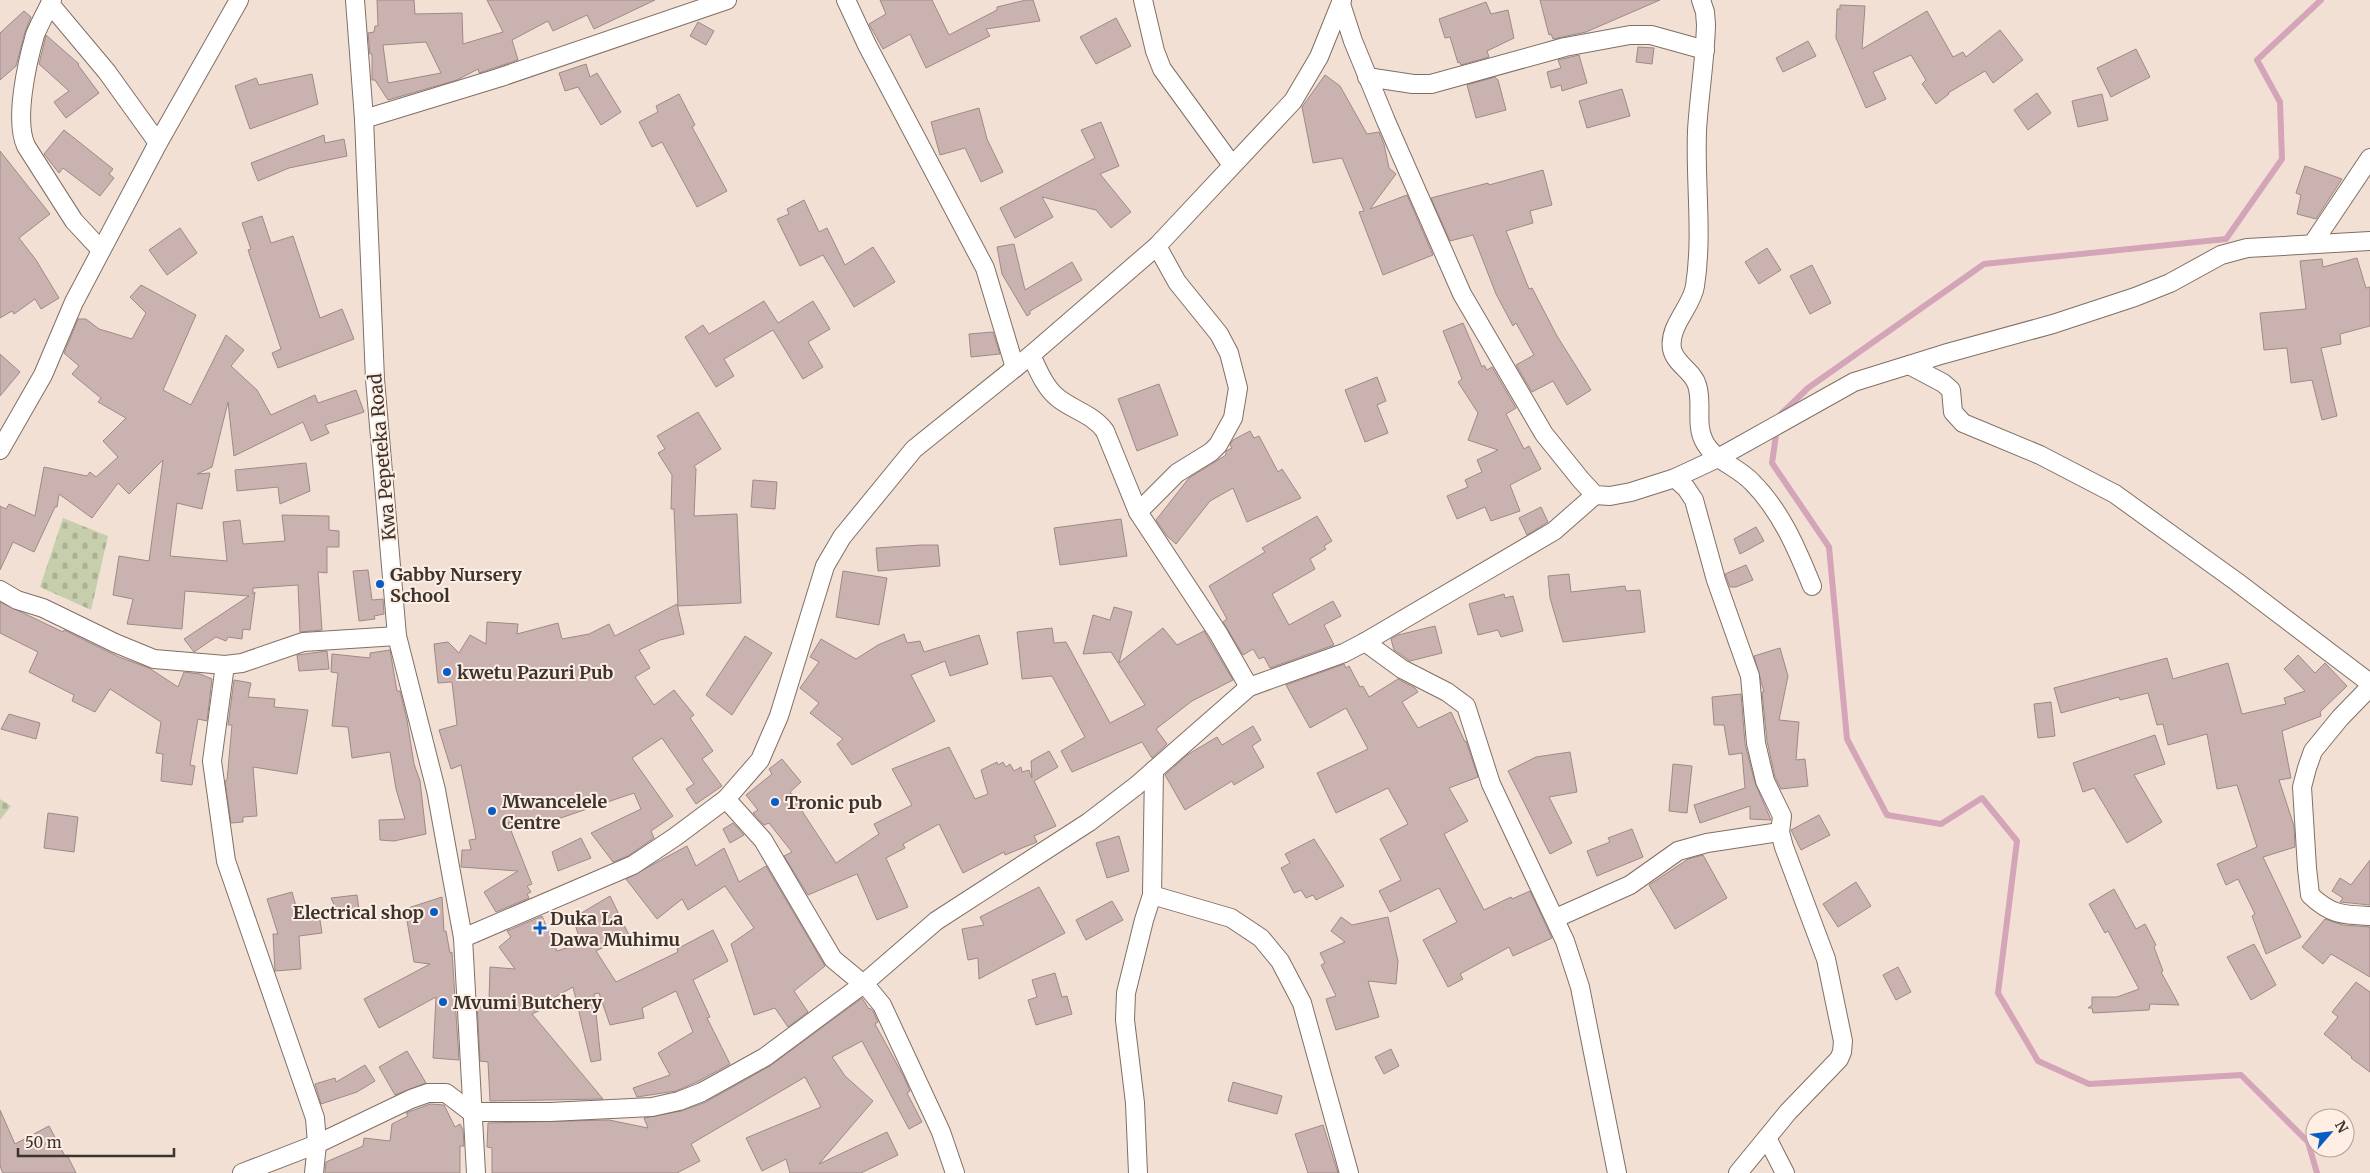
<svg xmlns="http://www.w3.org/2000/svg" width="2370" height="1173" font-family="Merriweather,serif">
<defs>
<pattern id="cemetery-stones" width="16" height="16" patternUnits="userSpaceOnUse" patternTransform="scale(1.25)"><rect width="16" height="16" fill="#c7ceac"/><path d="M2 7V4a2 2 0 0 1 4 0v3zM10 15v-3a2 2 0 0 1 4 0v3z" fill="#acb194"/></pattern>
</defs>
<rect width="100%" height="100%" fill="#f3e0d4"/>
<g fill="url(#cemetery-stones)">
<polygon points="63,518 108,536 91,610 40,587"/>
<polygon points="0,799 11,806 0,820"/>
</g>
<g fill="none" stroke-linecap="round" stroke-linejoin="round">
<g stroke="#d4a4b8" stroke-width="6">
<polyline points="1779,416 1808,388 1984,264 2226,239 2282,159 2280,102 2257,60 2321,0"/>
<polyline points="1777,428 1772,463 1829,547 1847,739 1887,815 1941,824 1982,798 2017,841 1998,993 2038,1061 2089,1084 2241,1075 2308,1142 2317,1173"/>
</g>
</g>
<g fill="#cab2b0" stroke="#9f8987" fill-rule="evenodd">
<path d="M 377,0 L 414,0 L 415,14 L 462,13 L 463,44 L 503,32 L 487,0 L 655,0 L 594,29 L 587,15 L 553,31 L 548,21 L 512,40 L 518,60 L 479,73 L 478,69 L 457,80 L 388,100 L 375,80 L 372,80 L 372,54 L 370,54 L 368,33 L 374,32 L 375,26 L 378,26 ZM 426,42 L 441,73 L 388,83 L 383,45 Z"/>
<polygon points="880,0 932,0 949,35 997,10 997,7 1026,0 1033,0 1040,21 986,29 990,36 926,68 910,34 883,49 869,24 886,14"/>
<polygon points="1540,0 1660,0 1586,32 1553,39 1551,34 1549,35"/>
<polygon points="1486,2 1491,14 1508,10 1514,38 1487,51 1489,57 1461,65 1460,62 1458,63 1450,37 1445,38 1439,19"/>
<polygon points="1840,5 1865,6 1862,49 1927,11 1953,57 1963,52 1966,57 2000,30 2023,60 1993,83 1985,71 1948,93 1949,94 1936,104 1922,84 1926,80 1911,55 1873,72 1886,99 1866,108 1836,38 1837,9 1840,9"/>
<polygon points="24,11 31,17 25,32 16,66 0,80 0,33"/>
<polygon points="1116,18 1131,46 1096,64 1080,37"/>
<polygon points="698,22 714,31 706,45 690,36"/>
<polygon points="46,35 79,64 78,65 99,93 66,118 54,102 69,91 39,64"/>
<polygon points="1808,41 1816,56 1783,72 1776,58"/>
<polygon points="1638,47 1654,48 1652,64 1636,62"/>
<polygon points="2136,49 2150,77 2111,97 2097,68"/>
<polygon points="1579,55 1587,83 1562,91 1561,85 1551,88 1547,72 1561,68 1558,60"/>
<polygon points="586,64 590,77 597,73 621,112 601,125 578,87 565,91 559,73"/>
<polygon points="312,74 318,104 250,129 235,86 256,78 259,85"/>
<polygon points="1325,75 1340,86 1367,134 1379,132 1384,144 1389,168 1396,174 1370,209 1407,195 1433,255 1383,275 1359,212 1364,211 1342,158 1313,163 1302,107"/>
<polygon points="1495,77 1498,80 1506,110 1476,118 1467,85"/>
<polygon points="1622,89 1630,116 1587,128 1579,101"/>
<polygon points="2037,93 2051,113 2028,130 2014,110"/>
<polygon points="679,94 695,125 692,127 727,191 697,207 662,142 652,147 639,122 658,112 656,106"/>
<polygon points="2102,94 2108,120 2078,127 2072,101"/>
<polygon points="979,108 987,139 1003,172 981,182 965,148 940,155 931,122"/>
<polygon points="1101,122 1119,166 1100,174 1131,212 1111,228 1096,210 1042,197 1053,217 1015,238 1000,208 1095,158 1081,130"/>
<polygon points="64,130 113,169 109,174 114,178 100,196 63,168 59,173 44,154"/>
<polygon points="324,135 325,143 344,139 347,156 289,168 258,181 251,163"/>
<polygon points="0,151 50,214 19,238 36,260 59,298 41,309 35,299 14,314 12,311 0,318"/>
<polygon points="2305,166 2342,179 2316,219 2297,214 2301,195 2296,193"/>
<polygon points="1543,170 1552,205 1530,211 1533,223 1506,231 1529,289 1532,288 1557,336 1591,390 1567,405 1553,381 1532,392 1516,365 1534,355 1516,323 1513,326 1496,294 1473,235 1450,241 1431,198 1488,183 1489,185"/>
<polygon points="804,200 819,232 827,228 845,265 873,247 895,282 854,307 823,255 800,266 777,219 789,214 787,209"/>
<polygon points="262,216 271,243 293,236 320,318 342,309 354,339 278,368 272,353 281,349 248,250 251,249 242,223"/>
<polygon points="180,228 197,253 167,275 149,250"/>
<polygon points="1014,244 1025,290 1072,262 1082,280 1030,311 1030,314 1027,316 1002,274 997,247"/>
<polygon points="1767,248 1781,270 1759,284 1745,262"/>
<polygon points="2357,258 2366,288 2370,287 2370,326 2340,334 2341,344 2321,348 2337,416 2322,420 2312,380 2291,383 2287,348 2264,350 2260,313 2306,309 2300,261 2322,259 2323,267"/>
<polygon points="1812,265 1831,303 1810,314 1790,276"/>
<polygon points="141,285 196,315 163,390 191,405 226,335 244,350 231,366 257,390 271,415 315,395 318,403 356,390 364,412 325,425 329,433 311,441 303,422 234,456 228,402 212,467 197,474 210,473 202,509 177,503 170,556 227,561 223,522 240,520 243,544 285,541 282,515 329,516 329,530 339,531 339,547 327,547 327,573 318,572 322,630 300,632 298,585 253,588 253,594 255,592 250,630 243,629 242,639 228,637 226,641 216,637 194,652 184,639 249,596 185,591 182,629 127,624 133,599 113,595 119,556 149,561 163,460 129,494 118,483 92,518 59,494 57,507 55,507 34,552 13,542 0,570 0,506 6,509 9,504 35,516 44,467 87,476 90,472 96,477 118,457 103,441 126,418 98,402 101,398 72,374 79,366 64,353 78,319 86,319 99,329 132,339 146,313 130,297"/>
<polygon points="764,301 778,323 813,301 830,329 808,342 823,367 803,379 773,330 724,359 734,376 716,387 685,337 703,325 709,334"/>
<polygon points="1463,323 1482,367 1484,365 1487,370 1492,367 1516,408 1506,414 1524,449 1529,446 1541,469 1510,485 1520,511 1491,521 1485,507 1457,519 1447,496 1468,487 1465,480 1482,472 1477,460 1498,450 1468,440 1478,413 1458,382 1462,379 1443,331"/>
<polygon points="993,332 1000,354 971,357 969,334"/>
<polygon points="0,354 20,372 0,396"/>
<polygon points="1377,377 1386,401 1377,405 1388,433 1365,442 1345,390"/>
<polygon points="1159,384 1178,435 1137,451 1118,399"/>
<polygon points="698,412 721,449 694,466 696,469 694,516 737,514 741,603 678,606 674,509 671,509 672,475 658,453 665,449 657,436"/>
<polygon points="1250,431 1254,438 1259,436 1278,472 1282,469 1301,498 1247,522 1233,488 1210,501 1176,544 1167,536 1156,520 1189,478 1226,455 1226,451 1232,448 1230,445 1233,440"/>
<polygon points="306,463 310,491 280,504 278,487 237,491 235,470"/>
<polygon points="753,480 777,482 775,509 751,507"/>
<polygon points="1541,507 1548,522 1527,535 1519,518"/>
<polygon points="1317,516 1332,541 1324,546 1326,549 1310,559 1315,569 1272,594 1289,625 1333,601 1341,616 1324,625 1334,645 1270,668 1264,657 1259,659 1253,649 1243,655 1223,622 1227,619 1209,586 1265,552 1262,548"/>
<polygon points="1121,519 1127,556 1060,565 1054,528"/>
<polygon points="1756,527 1764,541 1740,554 1734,539"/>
<polygon points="921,545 938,545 940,566 878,571 876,548"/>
<polygon points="1746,565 1753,580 1736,587 1730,587 1725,574"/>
<polygon points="368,570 372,600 383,599 384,614 374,616 375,619 359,621 353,571"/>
<polygon points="843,571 887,578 879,625 836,617"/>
<polygon points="1569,574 1571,592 1625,586 1626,591 1640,590 1645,632 1563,642 1550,598 1548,576"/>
<polygon points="1504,594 1505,598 1513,596 1523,631 1501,637 1498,630 1478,635 1469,604"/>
<polygon points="0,602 63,632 64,630 119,657 149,668 178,687 184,672 200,674 212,679 207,721 198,719 190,765 195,766 192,785 161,781 163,754 156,753 161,722 110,689 95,712 72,701 74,695 29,672 38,652 0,633"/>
<polygon points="677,604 684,634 660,640 639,650 650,668 635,677 654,705 674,690 694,715 690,718 713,751 702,759 722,786 696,804 686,789 694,784 662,738 632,758 673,816 651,831 654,838 628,856 613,862 591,833 641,809 634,793 543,824 541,817 508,823 532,884 527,886 531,892 527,894 529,898 496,912 484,892 518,871 461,867 462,850 471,850 469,840 476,839 474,828 461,765 451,769 439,730 457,725 452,682 438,683 434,644 448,642 459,653 470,635 486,644 487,622 518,624 517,634 558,623 562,639 589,634 609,624 615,636"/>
<polygon points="1114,607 1132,612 1119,663 1163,628 1177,645 1204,631 1233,680 1192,701 1156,729 1167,744 1152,758 1142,742 1072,772 1061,751 1085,737 1052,676 1022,679 1017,632 1052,628 1054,643 1066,642 1110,723 1145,705 1111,652 1083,654 1093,615 1110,620"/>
<polygon points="1435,626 1442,653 1410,661 1394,650 1391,639 1398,635"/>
<polygon points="904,634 907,643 920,641 924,652 979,635 988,664 950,676 945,661 911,675 935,721 852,765 837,744 843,739 810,713 819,703 800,688 819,662 810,657 821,639 856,659 878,645"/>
<polygon points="745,636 772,653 732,715 706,695"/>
<polygon points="1780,648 1788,676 1779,720 1799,722 1796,760 1805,759 1808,786 1781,789 1775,777 1767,741 1762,692 1764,692 1754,656"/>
<polygon points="390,650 397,691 400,691 407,720 414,764 420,781 426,834 394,841 380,840 379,820 405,819 396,789 390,752 352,758 348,727 332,726 338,673 331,672 332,654 370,658 370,653"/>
<polygon points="327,651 329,669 299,671 297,655"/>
<polygon points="2298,655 2315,673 2325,663 2347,686 2320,712 2321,716 2282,731 2291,778 2279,780 2294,826 2295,847 2263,857 2301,937 2266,954 2252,916 2255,914 2238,879 2226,885 2217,864 2257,847 2237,785 2217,789 2207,734 2168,745 2163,724 2157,725 2148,693 2120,700 2119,697 2061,713 2054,688 2167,658 2173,679 2228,663 2242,714 2286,704 2284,698 2305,691 2284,669"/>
<polygon points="1344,664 1346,668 1349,666 1360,687 1363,686 1369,697 1398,679 1415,688 1418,692 1402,702 1418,728 1451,712 1465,742 1466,741 1478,777 1449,788 1468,821 1444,834 1484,910 1511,897 1512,899 1530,891 1552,938 1513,956 1509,947 1460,974 1463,979 1448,987 1423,940 1457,922 1439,888 1390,912 1379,891 1401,880 1380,839 1408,824 1388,788 1336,813 1317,773 1368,749 1346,708 1310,728 1286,685"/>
<polygon points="234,680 251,683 248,697 275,699 274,707 308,710 297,774 253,767 257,816 243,817 243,822 231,823 225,781 227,780 232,725 228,725"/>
<polygon points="1741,694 1745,744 1755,783 1771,820 1750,819 1750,806 1700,823 1694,805 1745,788 1742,753 1729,755 1724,725 1714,725 1712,697"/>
<polygon points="2051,702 2055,736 2038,738 2034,704"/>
<polygon points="9,714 40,723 36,739 1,729"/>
<polygon points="1253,726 1261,740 1252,746 1264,767 1234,785 1232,781 1185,810 1165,775 1187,755 1217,737 1222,745"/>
<polygon points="2155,735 2165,764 2134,775 2162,822 2127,843 2094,788 2083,792 2073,763"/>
<polygon points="949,747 975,799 988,794 981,770 997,762 998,765 1003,762 1006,767 1010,764 1014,771 1021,767 1022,772 1029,770 1032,778 1031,761 1049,751 1058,767 1034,781 1056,826 1034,836 1037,842 1005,855 1004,852 963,873 939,824 903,844 905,848 886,858 908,907 877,920 857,874 808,895 784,856 792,852 769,823 764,825 753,813 758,810 746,795 772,774 769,769 782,759 801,782 790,792 804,809 802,811 836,863 879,834 874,824 912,805 892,769"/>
<polygon points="1570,752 1577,792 1549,797 1572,843 1550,854 1508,771 1536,757"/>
<polygon points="1673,764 1692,766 1687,813 1669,811"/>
<polygon points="48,813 78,817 74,852 44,848"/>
<polygon points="1819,815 1830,835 1801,850 1791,830"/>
<polygon points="733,823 744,835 730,843 723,829"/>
<polygon points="1632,829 1643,857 1597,876 1587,851 1610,842 1608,838"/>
<polygon points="1119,836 1129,871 1107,878 1096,843"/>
<polygon points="581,838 591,858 558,871 552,852"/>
<polygon points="1314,839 1344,886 1316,900 1313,895 1306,898 1301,890 1294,893 1281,868 1290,863 1285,854"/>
<polygon points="687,846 696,866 724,848 739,882 766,866 825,966 794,991 808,1012 788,1027 775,1008 754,1015 731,944 754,928 725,886 688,910 682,899 657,919 626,879"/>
<polygon points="1703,855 1727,898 1675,929 1649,885 1688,859"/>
<polygon points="2370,860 2370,905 2340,902 2343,898 2332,891 2340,878 2351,885"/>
<polygon points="1856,882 1871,906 1838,927 1823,904"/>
<polygon points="1039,887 1065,933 979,979 978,958 968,960 962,929 984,925 980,917"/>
<polygon points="2114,889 2136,929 2145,924 2156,945 2154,947 2163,971 2161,972 2179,1005 2150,1004 2149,1010 2093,1013 2092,1008 2088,1008 2092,1005 2092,997 2117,997 2139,989 2108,931 2105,933 2089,904"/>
<polygon points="292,892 299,917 319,914 322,933 299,936 301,969 275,971 273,934 278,934 267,899"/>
<polygon points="357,895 359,910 338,913 331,898"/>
<polygon points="610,896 629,935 596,951 616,982 678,952 677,949 713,930 728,961 693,980 710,1017 707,1018 730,1064 697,1082 676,1091 637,1097 633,1088 670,1075 658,1053 693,1032 676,991 642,1008 644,1018 610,1025 599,993 594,994 601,1060 591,1062 573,987 541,1005 543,1009 532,1014 603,1099 490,1101 488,1062 480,1061 477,1003 489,1000 490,967 515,969 499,947 511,937 507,931 542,916 557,951 581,943 573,918"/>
<polygon points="442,897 444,931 446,931 450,953 452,952 459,1060 433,1058 436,997 379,1028 364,999 430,964 414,962 405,909"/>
<polygon points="1112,901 1123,920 1086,940 1076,920"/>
<polygon points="1341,917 1352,925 1388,917 1398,961 1396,984 1368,981 1379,1017 1336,1030 1326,999 1336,996 1321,965 1325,963 1320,953 1345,942 1331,931"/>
<polygon points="2325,919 2343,925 2370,927 2370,977 2331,954 2323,964 2302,947"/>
<polygon points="2254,944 2276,985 2251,1000 2227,957"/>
<polygon points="1898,967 1911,992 1896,1000 1883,975"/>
<polygon points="1055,973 1062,997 1067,996 1072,1014 1036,1025 1028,1000 1037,997 1032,980"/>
<polygon points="2356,982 2370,992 2370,1072 2351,1058 2352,1057 2324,1034 2338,1017 2332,1012"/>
<polygon points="862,998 869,1009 870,1008 873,1011 878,1022 875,1024 904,1077 910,1091 907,1093 922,1122 909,1129 862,1041 832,1057 845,1076 873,1101 819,1164 887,1132 898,1155 861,1173 790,1173 786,1159 762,1171 746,1138 821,1107 805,1077 691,1144 700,1161 677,1173 492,1173 492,1148 487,1147 488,1123 609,1120 648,1128 644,1118 681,1111 706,1102 770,1066"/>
<polygon points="1391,1049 1399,1066 1384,1074 1375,1057"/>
<polygon points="407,1051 426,1083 395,1095 379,1067"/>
<polygon points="365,1065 375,1081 357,1092 321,1104 315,1084 335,1078 336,1082"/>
<polygon points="1233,1082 1282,1096 1277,1114 1228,1101"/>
<polygon points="430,1104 444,1105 455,1127 460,1124 463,1130 464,1146 460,1146 460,1173 325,1173 326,1162 363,1146 364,1138 390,1141 392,1124 408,1116 406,1113"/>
<polygon points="0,1110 15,1144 49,1126 65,1156 67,1155 76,1173 3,1173 0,1166"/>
<polygon points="1323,1125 1338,1173 1308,1173 1295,1134"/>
</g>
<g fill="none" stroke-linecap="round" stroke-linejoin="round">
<defs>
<g id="minor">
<polyline points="52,0 50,4 107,72 158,143"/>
<polyline points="355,0 364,119 375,379 397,636 436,790 463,938 476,1173"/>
<polyline points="846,0 867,45 985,268 1015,368"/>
<polyline points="1143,0 1155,51 1162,69 1232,165"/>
<path d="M 1701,0 L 1705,12 L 1706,25 C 1705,61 1699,96 1697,131 C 1695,183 1703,235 1695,286 C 1692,307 1668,326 1672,349 C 1675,364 1693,371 1697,385 C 1703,403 1695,424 1704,441 C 1713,460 1738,467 1752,482 C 1781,511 1797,549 1812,586"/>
<path d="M 50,4 C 45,14 39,25 35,35 C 27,63 14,120 26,146 L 74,221 L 101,250"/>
<polyline points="1341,4 1353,41 1386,121 1462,294 1544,434 1581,480 1595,495 1610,496 1631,492 1675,478 1718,458 1854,382 1944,354 2053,324 2135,297 2170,283 2221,255 2247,248 2370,241"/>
<polyline points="1367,77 1413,84 1431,84 1565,47 1630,35 1651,35 1705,50"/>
<polyline points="364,119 498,78 727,0"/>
<polyline points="2313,243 2370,158"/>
<path d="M 1031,355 C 1038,370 1045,388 1058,398 C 1073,410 1094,415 1105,431 L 1138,512 L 1218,633 L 1249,687"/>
<polyline points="1909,365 1943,383 1951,390 1953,412 1963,423 2040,455 2115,494 2237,582 2370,683"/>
<polyline points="0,450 43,375 74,302 158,143 239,0"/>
<polyline points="1675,478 1686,488 1694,500 1716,580 1750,676 1756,743 1765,781 1782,816 1780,832 1784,847 1826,959 1843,1041 1842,1052 1839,1059 1788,1112 1738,1173"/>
<polyline points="1138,512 1177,473 1211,452 1218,445 1233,418 1238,388 1229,353 1219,334 1177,282 1157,246"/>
<polyline points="0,590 17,600 43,608 115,643 154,659 166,660 225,665 242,663 303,642 397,636"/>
<polyline points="1365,642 1402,669 1447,692 1466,706 1491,784 1565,941 1580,987 1617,1173"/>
<polyline points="225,665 212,761 226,861 315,1118 317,1144 314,1173"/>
<path d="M 2370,687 L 2340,718 L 2313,751 L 2307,768 L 2302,787 L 2307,868 L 2310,895 C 2331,915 2343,915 2370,916"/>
<polyline points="726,799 763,840 833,959 868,988 882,1005 941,1132 955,1173"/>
<polyline points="1152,895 1231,918 1261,938 1280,961 1302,1003 1349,1173"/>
<polyline points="1556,918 1630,885 1678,851 1707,843 1780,832"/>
<polyline points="463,938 633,865 675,837 726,799 760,760 779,716 825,566 842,537 914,449 1031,355 1157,246 1293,101 1319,57 1342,0"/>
<polyline points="1767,1138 1785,1173"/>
<polyline points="242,1173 317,1144 411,1099 428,1093 446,1093 471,1112 550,1112 652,1107 679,1101 702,1092 765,1057 862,985 936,921 1089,822 1136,786 1249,687 1344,653 1365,642 1554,531 1595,495"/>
<polyline points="1138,1173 1135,1103 1125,1020 1126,993 1144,920 1152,895 1154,770"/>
</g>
</defs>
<use href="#minor" stroke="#806f64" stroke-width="20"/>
<use href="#minor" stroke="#fff" stroke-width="18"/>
</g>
<g fill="#095cc5" stroke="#feeee4" stroke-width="2">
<circle cx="380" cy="584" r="5"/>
<circle cx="447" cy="672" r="5"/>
<circle cx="775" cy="802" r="5"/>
<circle cx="492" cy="811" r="5"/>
<circle cx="434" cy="912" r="5"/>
<path d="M537.5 920.5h5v5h5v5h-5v5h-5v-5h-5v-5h5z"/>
<circle cx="443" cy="1002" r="5"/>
</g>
<g text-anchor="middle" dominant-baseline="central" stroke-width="4" stroke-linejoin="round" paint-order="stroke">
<g font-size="18" fill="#3a332e" stroke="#feeee4">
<text transform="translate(382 457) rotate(-95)">Kwa Pepeteka Road</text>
</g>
<g font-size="18" font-weight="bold" fill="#3a332e" stroke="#feeee4" text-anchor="start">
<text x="390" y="574">Gabby Nursery<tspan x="390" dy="21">School</tspan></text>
<text x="457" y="672">kwetu Pazuri Pub</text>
<text x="502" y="801">Mwancelele<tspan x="502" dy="21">Centre</tspan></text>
<text x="785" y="802">Tronic pub</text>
<text x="424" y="912" text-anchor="end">Electrical shop</text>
<text x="550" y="918">Duka La<tspan x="550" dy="21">Dawa Muhimu</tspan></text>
<text x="453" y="1002">Mvumi Butchery</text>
</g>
</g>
<g transform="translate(2330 1133) rotate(62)"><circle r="24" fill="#feeee4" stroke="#b0a39b"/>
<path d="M0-4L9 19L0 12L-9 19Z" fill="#095cc5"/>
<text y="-8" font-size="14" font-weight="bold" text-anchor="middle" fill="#3a332e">N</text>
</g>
<path d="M18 1148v8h156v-8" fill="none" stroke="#3a332e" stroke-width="2.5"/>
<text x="25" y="1148" font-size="15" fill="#3a332e" stroke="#feeee4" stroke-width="4" paint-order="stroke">50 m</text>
</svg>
